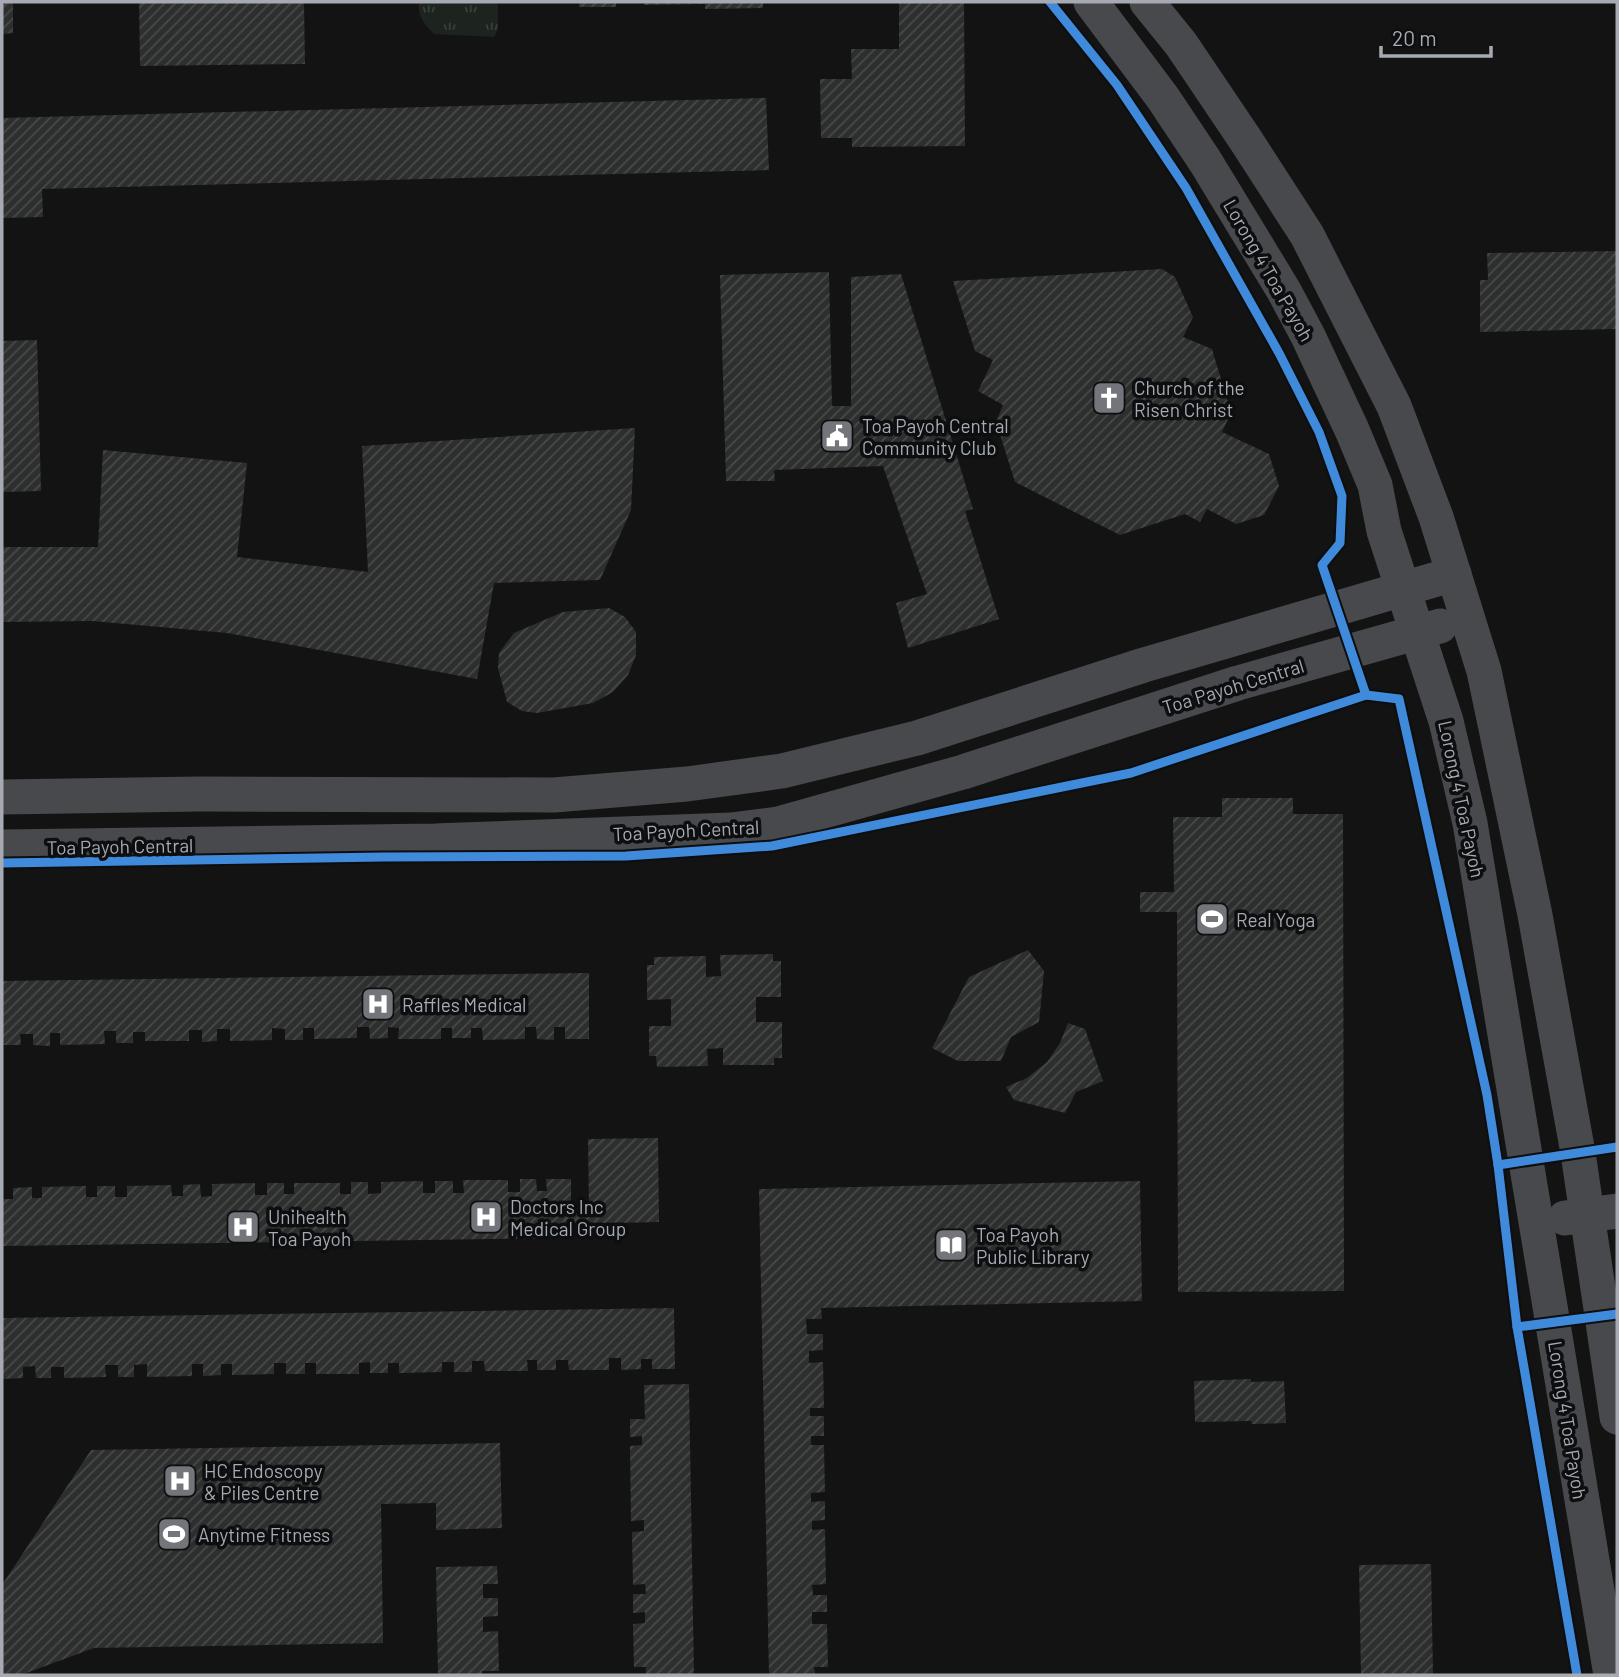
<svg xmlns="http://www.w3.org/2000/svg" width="1619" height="1677" font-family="Barlow,sans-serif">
<defs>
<pattern id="grass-tufts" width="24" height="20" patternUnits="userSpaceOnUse" patternTransform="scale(1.75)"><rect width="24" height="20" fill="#1d231e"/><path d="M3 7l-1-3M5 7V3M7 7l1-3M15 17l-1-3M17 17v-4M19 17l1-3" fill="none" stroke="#3b403c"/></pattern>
<pattern id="building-hatch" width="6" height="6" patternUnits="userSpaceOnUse" patternTransform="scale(1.75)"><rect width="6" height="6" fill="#2d2e2e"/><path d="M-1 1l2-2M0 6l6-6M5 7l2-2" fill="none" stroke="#484a4a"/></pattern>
</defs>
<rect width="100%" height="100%" fill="#131313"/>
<path fill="url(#grass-tufts)" d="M 419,2 L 498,2 L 498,29 L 494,37 L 434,34 C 425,25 417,16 419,2 Z"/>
<g fill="url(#building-hatch)">
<polygon points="2,2 13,2 13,33 2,34"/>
<polygon points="139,2 304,2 305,64 140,66"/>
<rect x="579" y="2" width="37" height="5"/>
<polygon points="644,2 763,2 763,8 705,9 705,4 644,5"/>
<polygon points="964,2 965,146 852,147 852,138 821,138 820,79 852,79 851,49 899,49 899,3"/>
<polygon points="766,98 769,170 42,189 43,217 2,218 2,118"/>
<polygon points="1617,251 1617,329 1480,332 1480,280 1488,280 1487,253"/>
<polygon points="1162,269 1175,277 1193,317 1183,337 1212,349 1231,413 1222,432 1269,454 1279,486 1264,515 1236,524 1207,509 1200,522 1185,514 1120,535 1015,482 996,422 1003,405 978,391 993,360 975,351 953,281"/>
<polygon points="829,272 832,406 851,406 851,277 901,274 973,509 965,511 999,619 908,648 896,603 927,594 883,466 774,470 775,481 726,481 720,275"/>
<polygon points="37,340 41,491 2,492 2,341"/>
<polygon points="635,428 631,510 600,580 494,583 477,679 227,633 92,621 2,622 2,547 98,547 103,450 247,463 237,557 368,572 362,446"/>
<polygon points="609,608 625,617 636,632 636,655 628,675 613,692 593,703 537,713 522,711 507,702 498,668 499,653 514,633 563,612"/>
<polygon points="1222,798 1293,798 1293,814 1343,814 1344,1291 1178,1292 1177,912 1140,912 1140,892 1174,892 1173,817 1222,817"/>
<polygon points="1028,950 1044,971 1039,1022 1011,1037 1001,1061 958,1061 932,1048 969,977"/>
<polygon points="773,954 773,961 781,961 781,997 756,997 756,1022 782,1022 782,1058 774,1058 774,1065 723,1065 723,1048 707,1049 708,1066 657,1067 656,1056 649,1056 649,1026 671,1026 671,999 647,1000 647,965 654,965 654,957 706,956 706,977 721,976 720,955"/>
<polygon points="589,973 589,1039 565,1039 565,1027 554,1027 554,1040 537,1039 536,1027 525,1027 525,1039 483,1040 482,1028 471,1028 471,1038 452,1038 452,1028 441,1028 441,1039 398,1039 399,1028 388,1027 388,1038 370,1039 369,1027 357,1027 357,1038 314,1039 314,1028 303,1028 303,1040 285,1040 285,1029 272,1028 272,1040 230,1041 230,1029 217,1029 217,1041 202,1042 202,1030 189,1030 189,1041 145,1041 145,1032 133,1032 133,1043 116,1043 116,1031 104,1031 105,1044 60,1045 60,1033 50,1033 50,1046 33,1045 33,1034 20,1034 21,1045 2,1045 2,981"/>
<polygon points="1068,1023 1085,1029 1103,1081 1076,1092 1065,1113 1014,1100 1006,1087 1027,1078 1047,1062 1060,1043"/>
<polygon points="658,1138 659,1222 572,1224 572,1238 2,1246 2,1199 13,1199 13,1188 32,1187 32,1198 42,1198 42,1187 86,1186 86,1197 97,1197 97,1186 115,1186 115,1197 127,1197 127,1186 171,1185 172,1196 183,1196 183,1185 200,1184 201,1197 212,1196 212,1184 255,1183 255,1195 267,1195 267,1183 284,1183 284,1194 294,1194 294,1183 340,1183 340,1194 351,1194 351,1182 368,1182 368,1194 381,1193 381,1182 423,1181 423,1193 435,1193 435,1181 453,1181 453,1193 464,1193 463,1180 508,1180 508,1192 520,1192 520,1179 536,1179 537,1191 547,1191 546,1179 571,1179 571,1208 589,1208 588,1139"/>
<polygon points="1140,1181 1142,1301 821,1308 822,1319 806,1319 807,1334 823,1334 823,1350 809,1351 809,1363 823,1362 824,1408 810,1408 810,1416 824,1416 824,1436 811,1436 811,1445 824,1445 825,1492 811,1493 811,1502 825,1501 825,1520 812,1521 812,1530 825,1529 826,1584 812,1585 813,1595 827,1595 827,1612 812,1612 812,1624 827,1624 828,1667 814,1667 815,1675 769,1675 759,1189"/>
<polygon points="674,1308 675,1369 652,1369 652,1359 641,1359 641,1369 621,1370 621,1358 609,1358 609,1370 569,1370 568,1360 556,1360 556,1370 537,1370 537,1360 527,1360 528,1371 485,1371 484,1361 472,1361 472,1372 454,1372 454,1362 442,1362 442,1372 399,1373 399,1363 388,1363 388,1373 370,1373 370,1362 359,1363 359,1374 316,1374 316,1363 305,1363 305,1374 286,1374 286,1363 274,1363 274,1374 232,1375 232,1364 221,1364 221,1375 203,1376 203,1364 192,1364 192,1376 147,1377 147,1364 134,1365 134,1377 118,1377 118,1365 105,1365 106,1377 64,1378 64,1367 51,1367 51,1378 36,1378 35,1366 23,1367 23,1378 2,1379 2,1318"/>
<polygon points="1251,1379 1251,1382 1284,1381 1286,1423 1252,1424 1251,1421 1195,1422 1194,1381"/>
<polygon points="689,1384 694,1675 646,1675 646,1667 634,1667 633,1624 645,1623 645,1612 633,1613 633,1594 646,1594 645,1584 633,1585 632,1532 644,1531 644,1520 631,1521 630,1446 642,1445 642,1436 630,1437 630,1419 645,1419 644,1385"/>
<polygon points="500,1443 502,1528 436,1530 436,1503 381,1504 383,1643 94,1648 21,1675 2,1675 2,1585 91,1450"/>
<polygon points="1431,1564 1433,1675 1361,1675 1359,1565"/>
<polygon points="497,1566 498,1584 483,1584 483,1598 498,1598 498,1616 483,1617 483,1632 498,1631 499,1671 482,1671 483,1675 438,1675 436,1567"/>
</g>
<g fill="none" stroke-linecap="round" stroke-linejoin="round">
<g stroke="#48494c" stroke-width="35">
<polyline points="1091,2 1163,98 1205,161 1284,291 1308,336 1352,430 1375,485 1384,531 1446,721 1470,823 1611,1675"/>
<polyline points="1147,2 1181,44 1245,139 1307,235 1394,406 1436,517 1484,671 1535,915 1578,1153 1617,1417"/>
<polyline points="2,797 200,794 554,795 687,784 782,771 917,738 1144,665 1454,574"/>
<polyline points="2,847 435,841 731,830 778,824 963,772 1238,683 1440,626"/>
<polyline points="1565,1218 1617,1211"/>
</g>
<defs>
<g id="cycleway">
<polyline points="1050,2 1117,85 1186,188 1279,353 1319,432 1342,496 1340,543 1322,565 1366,695"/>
<polyline points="2,863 383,857 626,856 772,846 1131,773 1366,695 1399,699 1487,1095 1498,1165 1517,1327 1577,1675"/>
<polyline points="1498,1165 1617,1147"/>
<polyline points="1517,1327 1617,1314"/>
</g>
</defs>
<use href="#cycleway" stroke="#0d0e0f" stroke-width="13"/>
<use href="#cycleway" stroke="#408adc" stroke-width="9"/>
</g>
<defs>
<symbol id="church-square" viewBox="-11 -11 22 22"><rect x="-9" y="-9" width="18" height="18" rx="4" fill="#73757a" stroke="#0d0e0f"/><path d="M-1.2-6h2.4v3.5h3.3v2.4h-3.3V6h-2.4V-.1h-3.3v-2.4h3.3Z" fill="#fff"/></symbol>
<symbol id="civic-square" viewBox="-11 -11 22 22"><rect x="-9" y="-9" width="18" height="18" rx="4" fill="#73757a" stroke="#0d0e0f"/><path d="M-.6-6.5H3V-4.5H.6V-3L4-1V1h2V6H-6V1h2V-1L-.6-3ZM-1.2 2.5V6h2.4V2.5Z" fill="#fff"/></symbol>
<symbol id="stadium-square" viewBox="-11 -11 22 22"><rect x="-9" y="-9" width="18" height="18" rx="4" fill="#73757a" stroke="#0d0e0f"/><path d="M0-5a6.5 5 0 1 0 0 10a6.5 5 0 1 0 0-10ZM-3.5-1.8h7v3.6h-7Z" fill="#fff"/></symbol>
<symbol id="hospital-square" viewBox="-11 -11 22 22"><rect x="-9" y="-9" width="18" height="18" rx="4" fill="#73757a" stroke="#0d0e0f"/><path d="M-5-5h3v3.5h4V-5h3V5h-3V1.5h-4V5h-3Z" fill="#fff"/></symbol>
<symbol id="library-square" viewBox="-11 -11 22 22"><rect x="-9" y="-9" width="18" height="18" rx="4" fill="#73757a" stroke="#0d0e0f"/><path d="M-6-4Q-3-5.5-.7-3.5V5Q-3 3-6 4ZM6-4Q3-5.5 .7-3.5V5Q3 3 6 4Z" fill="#fff"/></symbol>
</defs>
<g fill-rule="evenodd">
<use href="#church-square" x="1090" y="379" width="38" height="38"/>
<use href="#civic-square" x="818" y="417" width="38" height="38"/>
<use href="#stadium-square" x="1193" y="900" width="38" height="38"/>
<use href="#hospital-square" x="359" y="985" width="38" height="38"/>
<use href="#hospital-square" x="467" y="1198" width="38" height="38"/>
<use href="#hospital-square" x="224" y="1208" width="38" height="38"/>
<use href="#library-square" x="932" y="1226" width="38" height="38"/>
<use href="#hospital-square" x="161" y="1462" width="38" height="38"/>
<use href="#stadium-square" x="155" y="1515" width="38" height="38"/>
</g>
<g text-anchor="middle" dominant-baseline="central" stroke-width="7" stroke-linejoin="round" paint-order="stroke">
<g font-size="19" fill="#a6aab2" stroke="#0d0e0f">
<text transform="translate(1269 270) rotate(60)">Lorong 4 Toa Payoh</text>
<text transform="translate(1233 686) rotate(-17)">Toa Payoh Central</text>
<text transform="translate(1462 799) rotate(78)">Lorong 4 Toa Payoh</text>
<text transform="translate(686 830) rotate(-3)">Toa Payoh Central</text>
<text transform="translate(120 846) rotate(-1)">Toa Payoh Central</text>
<text transform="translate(1568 1420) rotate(81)">Lorong 4 Toa Payoh</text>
</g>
<g font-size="19" fill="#a6aab2" stroke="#0d0e0f" text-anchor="start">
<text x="1134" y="387">Church of the<tspan x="1134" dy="22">Risen Christ</tspan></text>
<text x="862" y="425">Toa Payoh Central<tspan x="862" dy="22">Community Club</tspan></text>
<text x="1236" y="919">Real Yoga</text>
<text x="402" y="1004">Raffles Medical</text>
<text x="510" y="1206">Doctors Inc<tspan x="510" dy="22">Medical Group</tspan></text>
<text x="268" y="1216">Unihealth<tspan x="268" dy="22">Toa Payoh</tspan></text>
<text x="976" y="1234">Toa Payoh<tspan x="976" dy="22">Public Library</tspan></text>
<text x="204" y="1470">HC Endoscopy<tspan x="204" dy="22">&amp; Piles Centre</tspan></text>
<text x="198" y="1534">Anytime Fitness</text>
</g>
</g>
<rect width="1619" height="1677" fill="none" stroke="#a6aab2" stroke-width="7"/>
<path d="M1381 46v10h110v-10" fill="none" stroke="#a6aab2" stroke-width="3.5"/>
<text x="1392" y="46" font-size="21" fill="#a6aab2" stroke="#0d0e0f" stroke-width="5" paint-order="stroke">20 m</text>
</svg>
